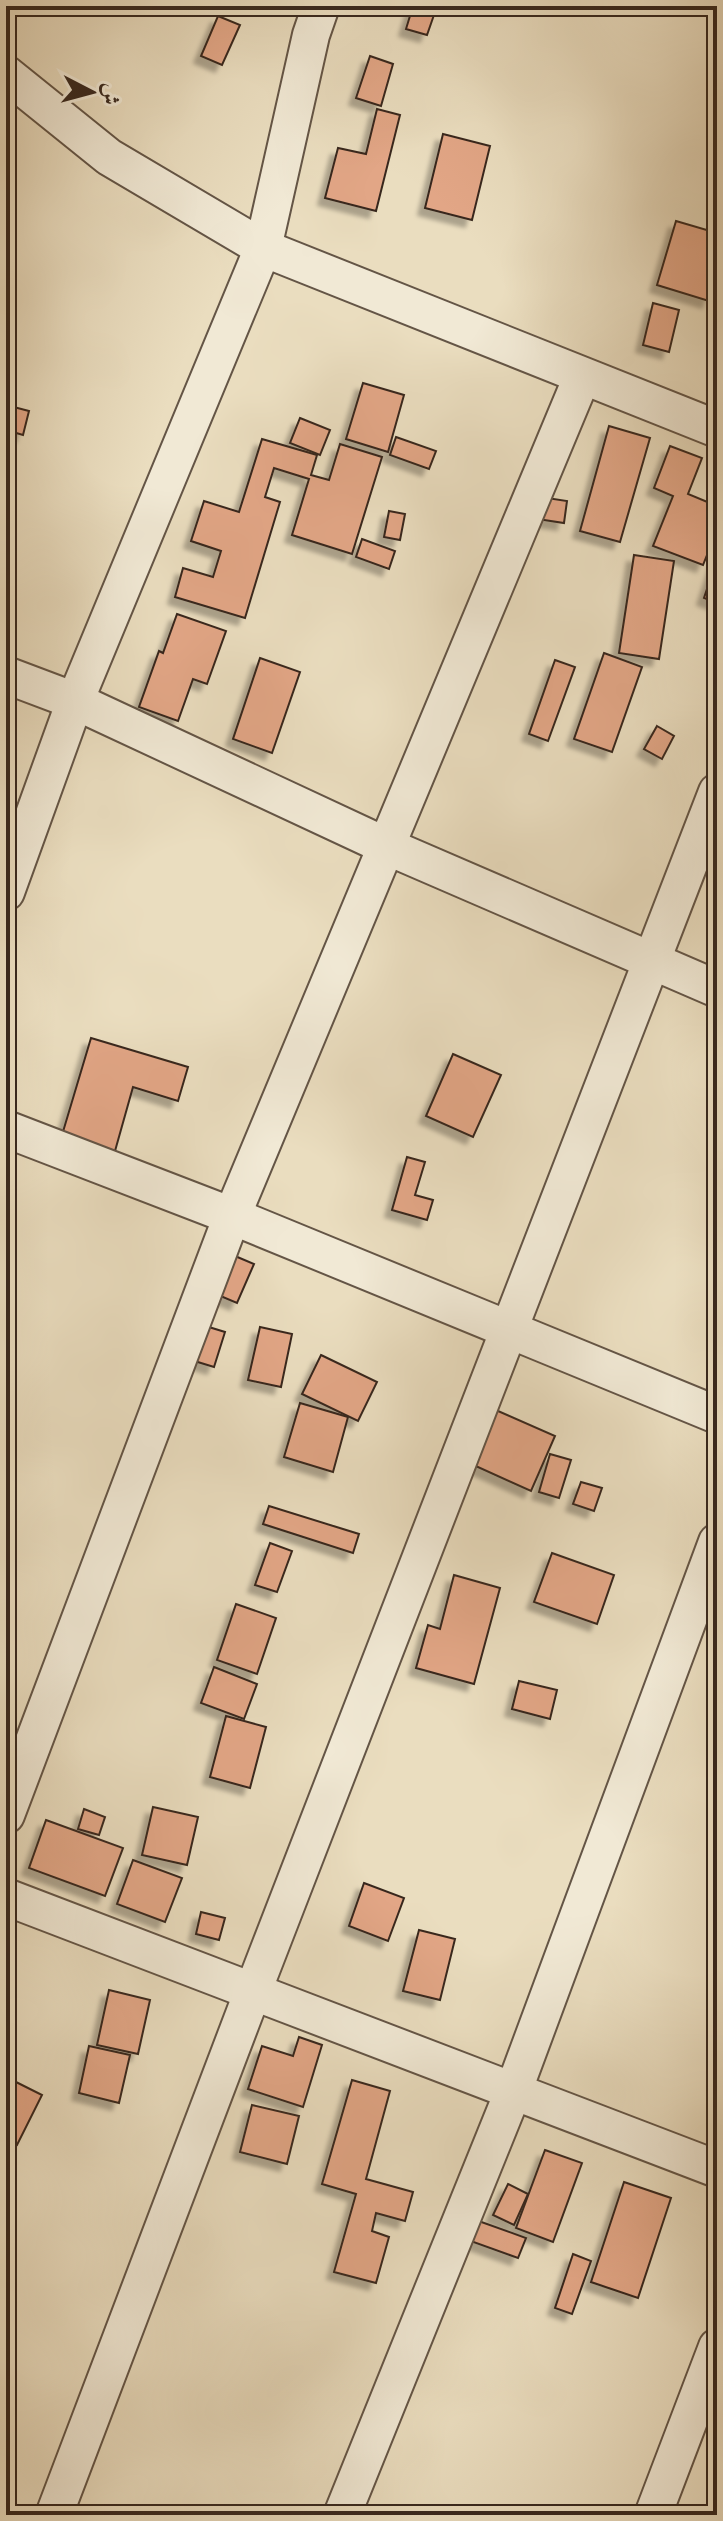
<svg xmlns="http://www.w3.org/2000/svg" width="723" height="2521" font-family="'Old Standard TT',Amiri,serif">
<defs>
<filter id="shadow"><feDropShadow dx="-7" dy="7" stdDeviation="2" flood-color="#0004"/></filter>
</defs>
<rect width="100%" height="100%" fill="#eaddbf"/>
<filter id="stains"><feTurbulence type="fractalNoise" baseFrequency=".0025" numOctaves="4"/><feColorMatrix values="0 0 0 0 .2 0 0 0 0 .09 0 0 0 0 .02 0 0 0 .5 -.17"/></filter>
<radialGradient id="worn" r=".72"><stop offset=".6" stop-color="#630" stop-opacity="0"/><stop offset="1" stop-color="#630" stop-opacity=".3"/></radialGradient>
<g fill="#e2a686" stroke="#38281e" stroke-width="2" filter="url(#shadow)">
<polygon points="413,6 435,12 427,35 406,29"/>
<polygon points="218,16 240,25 222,65 201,56"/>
<polygon points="370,56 393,64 381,106 356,98"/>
<polygon points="377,109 400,115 376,211 325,198 338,148 366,154"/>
<polygon points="443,134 490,146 472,220 425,208"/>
<polygon points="676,221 717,233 717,276 709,301 657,285"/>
<polygon points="653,303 679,310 669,352 643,345"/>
<polygon points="363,383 404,395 388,452 346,439"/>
<polygon points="6,405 29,411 23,435 6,430"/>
<polygon points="300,418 330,430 320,455 290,443"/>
<polygon points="609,426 650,438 620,542 580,531"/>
<polygon points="396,437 436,451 429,469 390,455"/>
<polygon points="262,439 317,455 311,475 329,480 340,444 382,457 352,554 292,535 309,479 274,468 265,497 280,502 245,618 175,597 183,568 213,577 221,551 191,541 204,501 239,512"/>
<polygon points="670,446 702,458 688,494 717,506 717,530 703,565 653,546 673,496 654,488"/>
<polygon points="534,496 567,501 564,523 531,518"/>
<polygon points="389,511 405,514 400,540 384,537"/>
<polygon points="362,539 395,551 389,569 356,557"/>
<polygon points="634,555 674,561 659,659 619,653"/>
<polygon points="717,559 717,603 704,598"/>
<polygon points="177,614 226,631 207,684 193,679 178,721 139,707 159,651 163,653"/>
<polygon points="604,653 642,667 612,752 574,739"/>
<polygon points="260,658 300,672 272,753 233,739"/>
<polygon points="555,660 575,667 548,741 529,734"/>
<polygon points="657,726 674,736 662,759 644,749"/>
<polygon points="91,1038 188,1067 178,1101 133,1087 115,1151 62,1135"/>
<polygon points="453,1054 501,1075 473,1137 426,1116"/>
<polygon points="407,1157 425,1162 415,1195 433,1200 427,1220 392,1210"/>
<polygon points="235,1256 254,1264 237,1303 218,1295"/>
<polygon points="199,1324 225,1332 214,1367 188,1359"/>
<polygon points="260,1327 292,1334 281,1387 248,1380"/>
<polygon points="321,1355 377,1382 358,1421 302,1394"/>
<polygon points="300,1403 348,1417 333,1472 284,1457"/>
<polygon points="482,1404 555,1436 531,1491 458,1458"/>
<polygon points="550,1454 571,1460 559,1498 539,1492"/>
<polygon points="581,1482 602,1488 594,1511 573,1504"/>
<polygon points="269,1506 359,1534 353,1553 263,1524"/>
<polygon points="270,1543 292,1551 277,1592 255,1585"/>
<polygon points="552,1553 614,1575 597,1624 534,1602"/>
<polygon points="454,1575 500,1588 474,1684 416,1668 428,1625 440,1629"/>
<polygon points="236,1604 276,1618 257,1674 217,1660"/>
<polygon points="214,1667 257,1684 244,1719 201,1703"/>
<polygon points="519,1681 557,1690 550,1719 512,1709"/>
<polygon points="226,1716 266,1727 250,1788 210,1777"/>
<polygon points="153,1807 198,1817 187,1865 142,1855"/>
<polygon points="84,1809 105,1817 99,1835 78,1829"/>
<polygon points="46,1820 123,1848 105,1896 29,1868"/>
<polygon points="133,1860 182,1878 165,1922 117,1904"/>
<polygon points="364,1883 404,1898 388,1941 349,1926"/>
<polygon points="201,1912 225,1918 219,1940 196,1934"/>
<polygon points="419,1930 455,1939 440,2000 403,1991"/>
<polygon points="109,1990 150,2000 138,2054 97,2045"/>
<polygon points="299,2037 322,2045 303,2107 248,2089 262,2046 293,2056"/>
<polygon points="89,2046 130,2055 119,2103 79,2093"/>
<polygon points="6,2077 42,2095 17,2145 6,2140"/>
<polygon points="352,2080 390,2091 366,2179 413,2192 405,2221 376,2213 372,2231 389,2237 376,2283 334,2272 356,2194 322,2184"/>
<polygon points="252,2105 299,2116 287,2164 240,2152"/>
<polygon points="545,2150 582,2163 553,2242 516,2228"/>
<polygon points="624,2182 671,2198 638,2298 591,2282"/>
<polygon points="508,2184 528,2194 514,2225 493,2215"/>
<polygon points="473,2219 526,2238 518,2258 465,2239"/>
<polygon points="573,2254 591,2261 572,2314 555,2308"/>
</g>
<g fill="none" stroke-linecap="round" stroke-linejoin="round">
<defs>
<g id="street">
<polyline points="6,74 109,157 263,248 717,429"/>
<polyline points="6,675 75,701 386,846 717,989"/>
<polyline points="6,892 75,701 263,248 311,35 321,6"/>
<polyline points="6,1129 232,1216 717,1415"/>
<polyline points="6,1815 232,1216 582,377"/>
<polyline points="6,1897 717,2169"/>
<polyline points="54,2515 253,1991 717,792"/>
<polyline points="342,2515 513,2092 717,1542"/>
<polyline points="653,2515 717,2347"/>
</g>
</defs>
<use href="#street" stroke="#645546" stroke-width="40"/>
<use href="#street" stroke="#f1e9d5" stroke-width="36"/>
</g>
<rect width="723" height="2521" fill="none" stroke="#eaddbf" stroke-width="32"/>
<rect x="8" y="8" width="707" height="2505" fill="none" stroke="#38281e" stroke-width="4"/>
<rect x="16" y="16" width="691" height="2489" fill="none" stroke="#38281e" stroke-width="2"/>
<g transform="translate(92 92) rotate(96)" stroke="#f1e9d5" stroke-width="6" paint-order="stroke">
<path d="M0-6L14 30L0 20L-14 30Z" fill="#38281e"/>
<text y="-12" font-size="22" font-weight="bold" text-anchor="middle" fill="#38281e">ش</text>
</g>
<rect width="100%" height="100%" filter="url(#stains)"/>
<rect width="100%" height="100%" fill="url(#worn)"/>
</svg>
